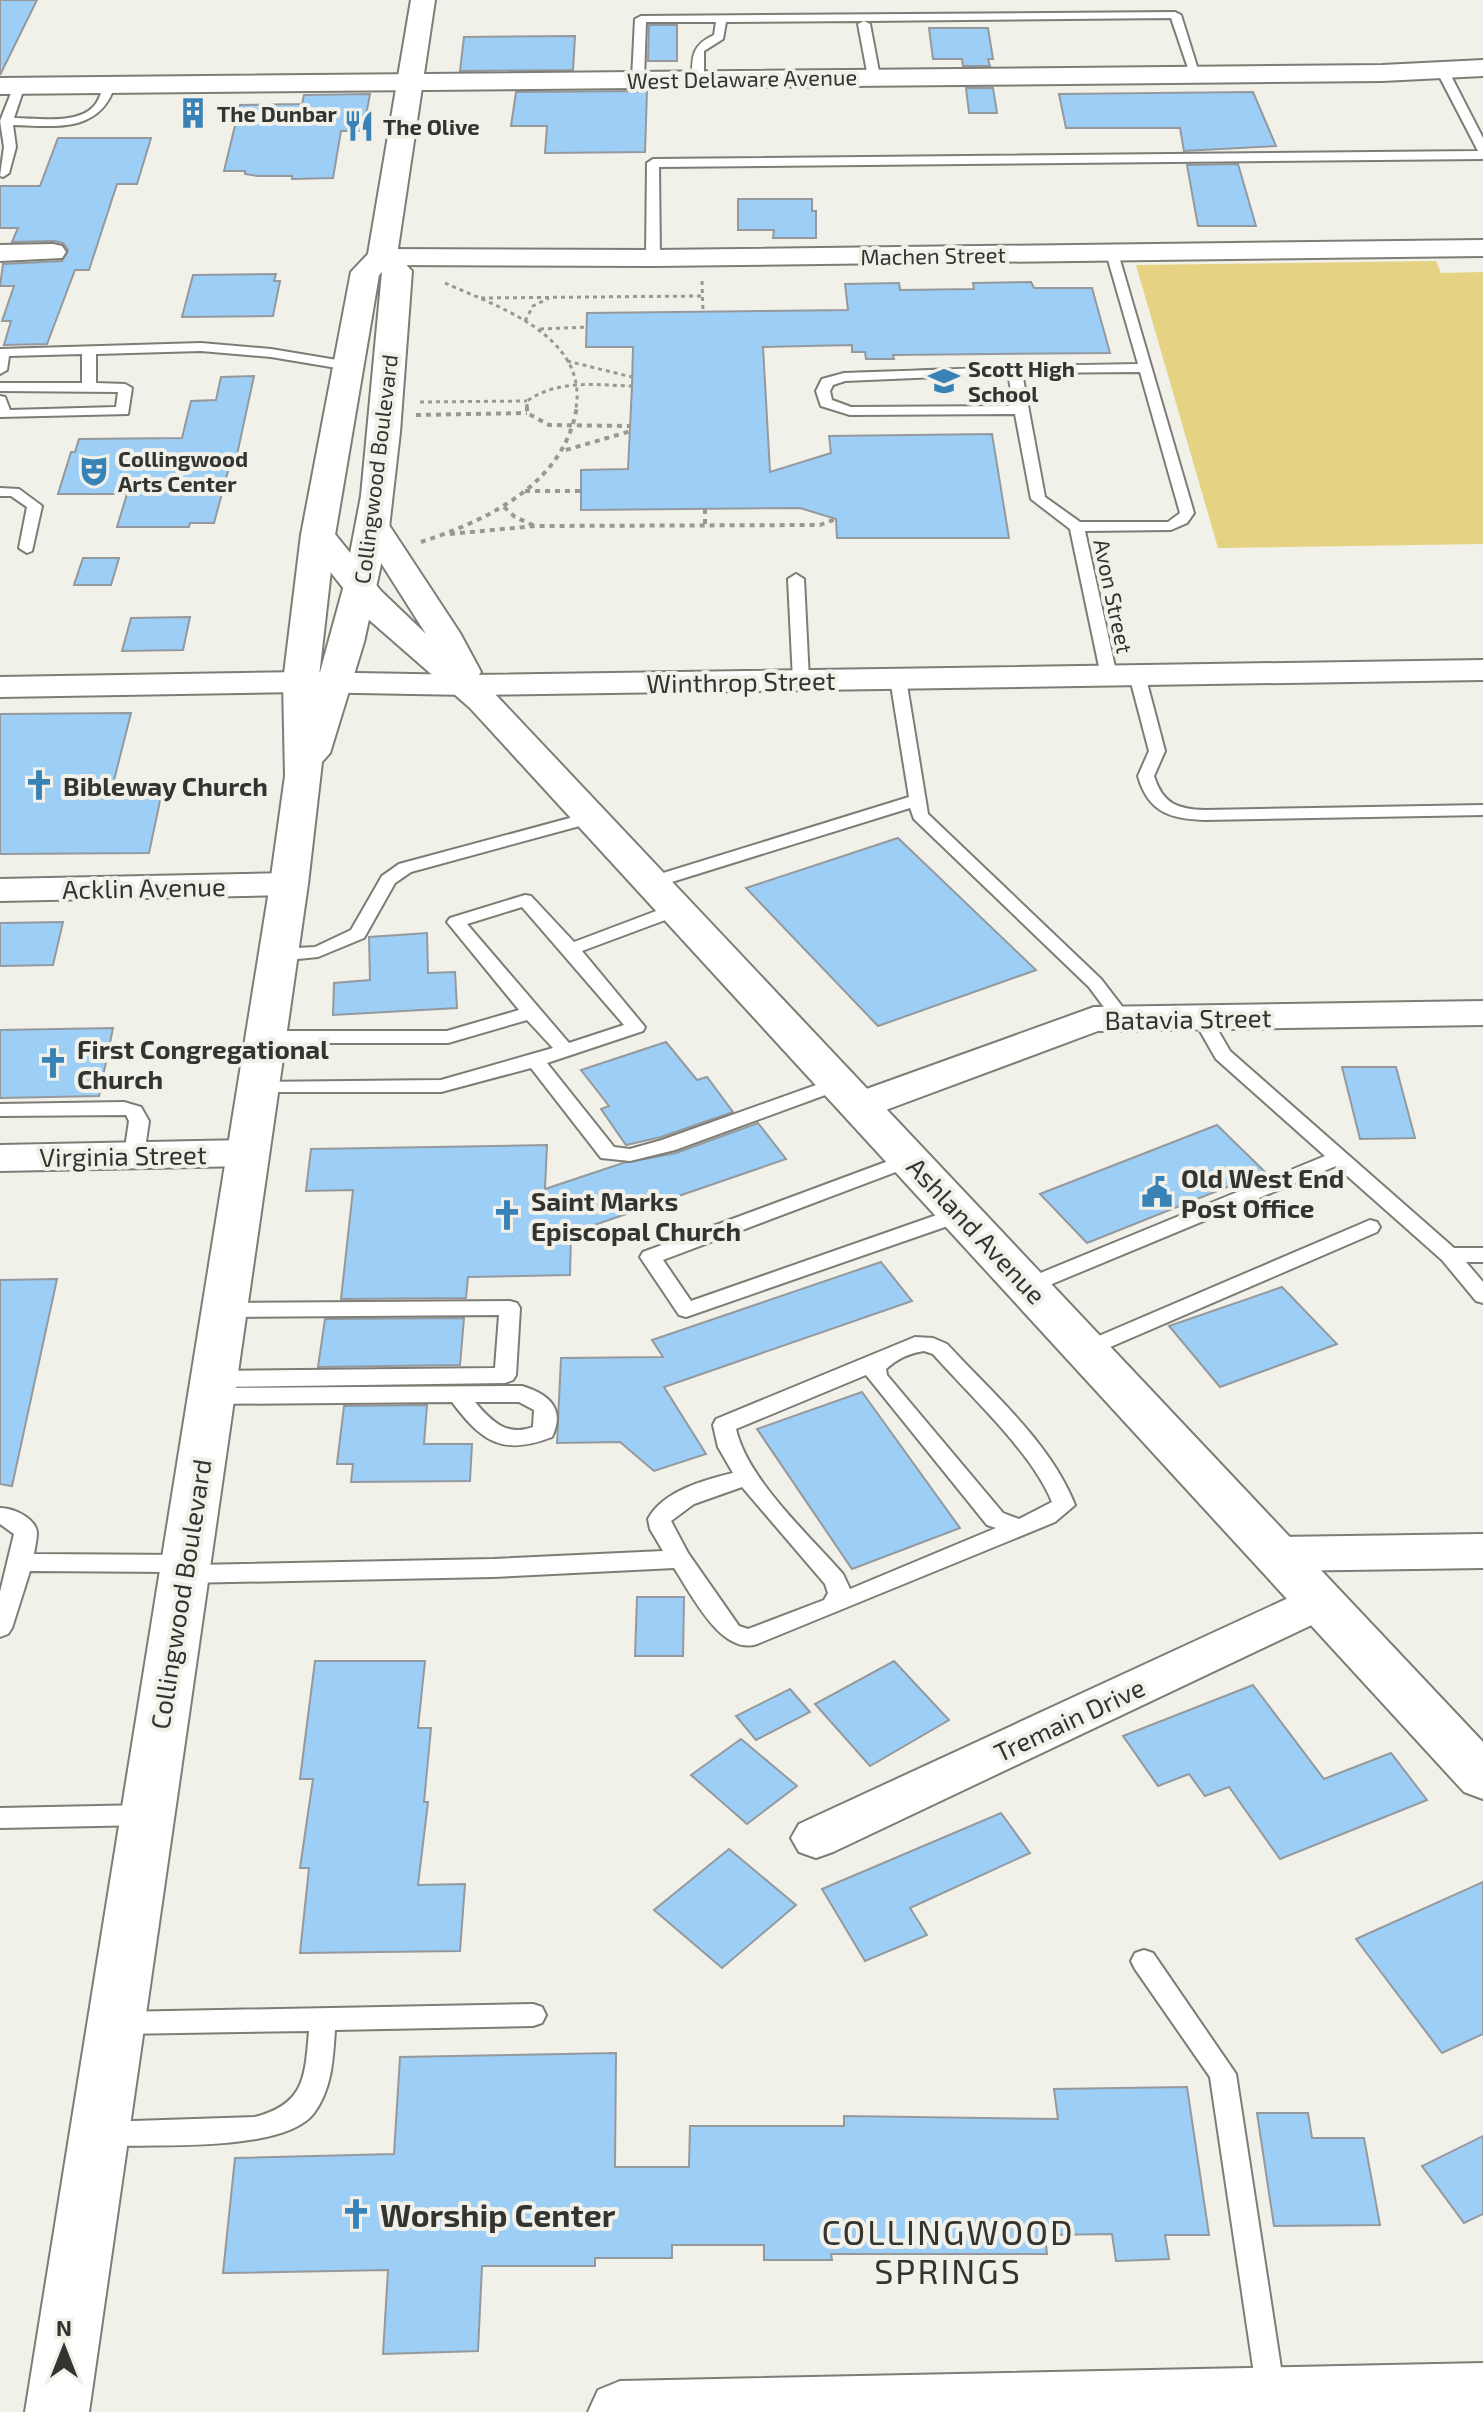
<svg xmlns="http://www.w3.org/2000/svg" width="1483" height="2412" font-family="'Exo 2',sans-serif">
<rect width="100%" height="100%" fill="#f1f0e9"/>
<polygon fill="#e5d383" points="1436,261 1441,273 1483,272 1483,544 1218,548 1136,265"/>
<g fill="#9dcff6" stroke="#94999e" stroke-width="2">
<polygon points="0,0 37,0 0,75"/>
<polygon points="649,25 677,25 677,61 648,61"/>
<polygon points="929,28 988,28 993,59 988,59 990,66 963,66 962,59 933,59"/>
<polygon points="575,36 573,70 460,71 464,37"/>
<polygon points="966,88 993,88 997,113 969,113"/>
<polygon points="647,91 645,152 545,153 547,126 511,126 516,92"/>
<polygon points="1253,92 1276,146 1184,151 1180,128 1066,128 1059,94"/>
<polygon points="370,94 363,131 341,131 333,178 292,179 292,176 258,176 245,174 245,171 224,171 240,105 302,104 304,95"/>
<polygon points="58,138 151,138 137,184 117,184 89,270 75,270 47,344 4,345 11,321 2,321 14,286 0,286 3,264 62,261 68,250 63,243 54,241 12,242 18,228 0,228 0,186 40,186"/>
<polygon points="1238,164 1256,226 1198,226 1187,165"/>
<polygon points="738,199 812,199 812,211 816,211 816,238 773,238 774,230 738,230"/>
<polygon points="276,274 274,281 280,281 273,316 182,317 193,275"/>
<polygon points="1031,282 1034,288 1092,288 1110,353 893,355 894,359 866,359 865,352 852,352 852,345 763,347 770,472 831,453 829,436 992,434 1009,538 837,538 836,519 800,508 581,510 581,470 628,469 632,386 633,347 586,347 587,313 848,310 845,284 899,283 900,290 974,289 973,283"/>
<polygon points="254,376 235,464 230,464 214,523 190,523 189,527 117,527 127,494 58,494 71,452 75,452 79,439 182,438 191,401 216,400 221,377"/>
<polygon points="83,558 119,558 111,585 74,585"/>
<polygon points="190,617 183,650 122,651 131,618"/>
<polygon points="131,713 110,796 161,796 149,853 0,854 0,714"/>
<polygon points="898,838 1036,970 878,1026 746,888"/>
<polygon points="63,922 53,965 0,966 0,923"/>
<polygon points="427,933 428,973 455,972 457,1008 333,1015 334,983 370,980 369,937"/>
<polygon points="113,1028 99,1096 0,1098 0,1030"/>
<polygon points="666,1042 697,1080 707,1077 733,1112 661,1137 626,1145 601,1109 609,1106 581,1070"/>
<polygon points="1342,1067 1396,1067 1415,1138 1360,1139"/>
<polygon points="758,1123 786,1159 571,1233 570,1275 468,1277 466,1298 341,1299 353,1190 306,1191 311,1149 547,1145 545,1189 623,1163 676,1153"/>
<polygon points="1217,1125 1265,1172 1087,1243 1040,1194"/>
<polygon points="881,1262 912,1301 664,1387 706,1454 654,1471 620,1442 557,1443 561,1358 663,1357 652,1340"/>
<polygon points="57,1279 12,1486 0,1484 0,1280"/>
<polygon points="1282,1287 1337,1344 1220,1387 1169,1326"/>
<polygon points="464,1318 460,1365 318,1367 325,1319"/>
<polygon points="862,1392 960,1528 852,1569 757,1429"/>
<polygon points="427,1405 424,1444 472,1444 470,1481 351,1482 353,1464 337,1464 344,1406"/>
<polygon points="637,1597 684,1597 683,1656 635,1656"/>
<polygon points="315,1661 425,1661 418,1728 431,1728 424,1802 428,1802 418,1885 465,1884 460,1951 300,1953 309,1868 300,1868 313,1779 300,1779"/>
<polygon points="894,1661 949,1720 870,1766 815,1704"/>
<polygon points="1253,1685 1324,1779 1391,1753 1427,1800 1280,1859 1229,1787 1205,1796 1189,1774 1158,1786 1123,1736"/>
<polygon points="790,1689 810,1712 756,1740 736,1716"/>
<polygon points="741,1739 797,1786 747,1824 691,1775"/>
<polygon points="1001,1813 1030,1853 910,1908 927,1935 865,1961 822,1889"/>
<polygon points="729,1849 796,1905 722,1968 654,1910"/>
<polygon points="1483,1882 1483,2034 1442,2053 1356,1939"/>
<polygon points="616,2053 615,2167 689,2167 690,2126 844,2126 844,2116 1058,2119 1054,2089 1187,2087 1209,2235 1165,2235 1169,2259 1116,2261 1112,2234 1045,2235 1047,2254 831,2254 832,2260 764,2260 764,2245 672,2245 672,2258 595,2258 595,2266 482,2266 478,2351 383,2354 388,2270 223,2273 235,2158 394,2154 400,2057"/>
<polygon points="1257,2113 1308,2113 1312,2138 1364,2138 1380,2225 1274,2226"/>
<polygon points="1483,2136 1483,2214 1464,2223 1422,2166"/>
</g>
<g fill="none" stroke-linecap="round" stroke-linejoin="round">
<defs>
<g id="service">
<path d="M 1175,12 L 1181,15 L 1200,76 L 1190,74 L 1171,18 L 864,21 L 870,24 L 880,77 L 874,81 L 868,77 L 858,24 L 864,21 L 726,22 L 723,39 L 704,51 L 704,78 L 698,82 L 692,78 C 692,56 692,45 714,35 L 716,22 L 646,22 L 644,79 L 638,83 L 632,79 L 635,19 L 641,16 Z"/>
<polygon points="1442,67 1448,70 1483,138 1483,159 659,167 660,258 653,262 646,258 647,163 653,159 1478,151 1436,70"/>
<path d="M 15,83 L 25,85 L 14,118 C 36,118 78,125 94,106 C 100,100 101,90 105,83 L 115,85 C 100,134 54,126 13,125 L 16,147 L 9,173 L 3,177 L 0,176 L 4,147 L 0,121 Z"/>
<path d="M 1112,249 L 1118,253 L 1194,513 L 1187,523 L 1171,530 L 1085,531 L 1117,676 L 1109,681 L 1101,676 L 1070,529 L 1031,499 L 1015,414 L 850,415 L 821,406 L 816,391 L 822,379 L 844,373 C 942,370 1040,365 1138,364 L 1106,253 ZM 1140,372 L 1180,513 L 1168,522 L 1080,522 L 1045,497 L 1022,373 ZM 1008,374 L 1014,406 L 851,407 L 832,400 L 830,391 L 833,385 L 845,381 Z"/>
<polygon points="201,343 271,349 349,362 356,366 349,370 271,357 201,351 96,354 96,383 125,384 132,388 128,414 0,417 0,396 5,397 10,410 116,407 118,392 0,391 0,383 82,383 82,354 9,356 7,370 0,374 0,349"/>
<polygon points="0,488 19,489 42,506 32,551 27,553 19,548 27,507 11,496 0,496"/>
<polygon points="796,574 804,579 809,680 801,685 793,680 788,579"/>
<path d="M 1137,670 L 1145,675 L 1165,751 L 1154,776 C 1163,804 1177,809 1205,810 L 1483,805 L 1483,815 L 1205,820 C 1170,819 1148,812 1138,776 L 1149,751 L 1129,675 Z"/>
<polygon points="898,674 906,679 928,814 1101,979 1131,1018 1129,1022 1115,1022 1089,987 914,819 910,808 659,886 653,887 644,882 647,878 909,797 890,679"/>
<polygon points="592,812 598,813 601,817 598,821 411,872 395,883 364,938 318,957 278,961 269,955 278,949 315,947 351,930 382,876 399,864"/>
<path d="M 525,895 L 531,896 L 574,942 L 672,905 L 684,905 L 687,909 L 684,913 L 582,951 L 645,1027 L 643,1031 L 547,1063 L 614,1147 L 630,1149 L 662,1140 L 833,1079 L 847,1079 L 850,1083 L 847,1087 L 675,1150 L 630,1161 L 601,1158 L 531,1068 L 441,1092 L 249,1092 L 246,1088 L 249,1084 L 256,1082 L 441,1080 L 553,1048 L 527,1020 L 448,1043 L 265,1043 L 256,1037 L 265,1031 L 447,1031 L 519,1010 L 447,922 L 450,918 ZM 522,907 L 624,1025 L 569,1043 L 467,924 Z"/>
<polygon points="1201,1011 1208,1013 1230,1051 1454,1248 1483,1248 1483,1262 1466,1262 1483,1282 1483,1303 1476,1301 1442,1260 1336,1166 1035,1291 1021,1291 1018,1286 1021,1281 1325,1156 1216,1059 1192,1017"/>
<polygon points="124,1102 141,1107 149,1121 144,1155 134,1161 124,1155 129,1121 126,1115 0,1116 0,1104"/>
<polygon points="910,1153 920,1159 917,1164 663,1260 691,1301 951,1210 965,1210 968,1215 965,1220 686,1317 679,1315 640,1257 643,1252"/>
<polygon points="1370,1220 1377,1222 1380,1227 1377,1232 1094,1354 1080,1354 1076,1349 1080,1344"/>
<polygon points="510,1301 517,1303 520,1308 516,1375 513,1380 505,1383 212,1387 204,1384 201,1379 204,1374 212,1371 495,1368 499,1315 222,1317 215,1315 212,1310 215,1305 222,1303"/>
<path d="M 915,1337 L 933,1338 L 947,1344 C 992,1393 1050,1442 1075,1505 L 1055,1522 L 757,1644 C 721,1656 691,1593 674,1568 L 493,1577 L 183,1583 L 175,1580 L 173,1572 L 30,1571 L 12,1628 L 8,1634 L 0,1637 L 0,1592 L 14,1534 L 0,1524 L 0,1508 C 13,1508 36,1518 37,1533 C 37,1539 35,1547 34,1554 L 185,1555 L 193,1558 L 196,1565 L 493,1559 L 663,1551 L 650,1529 L 648,1519 C 663,1491 704,1480 733,1473 L 718,1447 L 713,1425 L 716,1419 ZM 924,1351 L 933,1354 C 969,1395 1032,1452 1052,1502 L 1019,1519 L 1003,1513 L 887,1375 L 886,1369 C 897,1359 909,1353 924,1351 ZM 866,1375 L 987,1525 L 996,1528 L 850,1589 L 843,1574 C 809,1535 747,1479 736,1429 ZM 742,1487 L 825,1584 L 828,1593 L 824,1600 L 748,1629 L 739,1626 L 688,1553 L 671,1521 L 694,1504 Z"/>
<path d="M 522,1386 C 548,1394 566,1408 552,1437 C 503,1456 482,1442 452,1402 L 210,1404 L 202,1401 L 199,1396 L 202,1391 L 210,1388 ZM 475,1402 L 519,1402 L 534,1410 L 533,1427 C 507,1437 491,1421 475,1402 Z"/>
<polygon points="147,1805 156,1808 159,1815 156,1822 147,1825 0,1828 0,1808"/>
<polygon points="1144,1950 1153,1953 1236,2074 1285,2394 1281,2404 1271,2408 1261,2404 1257,2394 1210,2077 1135,1969 1131,1961 1135,1953"/>
<path d="M 533,2004 L 542,2007 L 546,2015 L 542,2023 L 533,2026 L 335,2030 C 333,2059 332,2089 314,2113 C 284,2153 152,2144 103,2146 L 94,2143 L 90,2134 L 94,2125 L 103,2122 L 255,2117 C 305,2104 305,2077 309,2031 L 119,2034 L 110,2031 L 106,2023 L 110,2015 L 119,2012 Z"/>
</g>
<g id="minor">
<polygon points="1483,240 1483,256 653,266 382,265 373,263 369,257 373,251 382,249 653,250"/>
<polygon points="53,244 62,246 66,252 62,258 0,261 0,245"/>
<polygon points="1483,660 1483,680 469,695 301,692 0,697 0,677 301,672 469,675"/>
<polygon points="289,873 301,877 307,884 301,891 289,895 0,901 0,879"/>
<polygon points="1483,1001 1483,1025 1098,1031 875,1114 861,1117 847,1114 842,1105 847,1096 1094,1007"/>
<polygon points="246,1140 260,1144 266,1153 260,1162 246,1166 0,1171 0,1145"/>
<polygon points="1483,1534 1483,1568 1278,1571 1262,1566 1255,1554 1262,1542 1278,1537"/>
<polygon points="1321,1583 1337,1589 1344,1601 1337,1613 833,1852 816,1858 799,1852 791,1838 799,1824"/>
</g>
<g id="tertiary">
<polygon points="1483,60 1483,76 1382,81 0,94 0,78 1382,65"/>
<polygon points="373,515 385,518 389,525 460,633 481,672 478,676 1483,1742 1483,1799 1464,1792 470,708 367,618 301,535 306,528 318,525 330,528 381,591 426,634 357,525 361,518"/>
<polygon points="1483,2363 1483,2412 588,2412 598,2390 620,2381"/>
</g>
<path id="secondary" d="M 411,0 L 435,0 L 397,255 L 412,271 L 400,432 L 389,528 L 364,642 L 330,753 L 322,762 L 308,884 L 89,2412 L 25,2412 L 270,884 L 285,776 L 283,682 L 301,535 L 351,272 L 368,254 ZM 382,272 L 361,496 L 344,585 L 319,676 L 335,535 L 379,275 Z"/>
</defs>
<use href="#service" stroke="#7d7c75" stroke-width="4"/>
<use href="#minor" stroke="#7d7c75" stroke-width="4"/>
<use href="#tertiary" stroke="#7d7c75" stroke-width="4"/>
<use href="#secondary" stroke="#7d7c75" stroke-width="4"/>
<g stroke="#999994" stroke-width="3" stroke-dasharray="4 4" stroke-linecap="butt">
<polyline points="702,281 703,312"/>
<path d="M 445,283 C 496,306 588,335 576,408"/>
<polyline points="481,298 702,296"/>
<polyline points="525,321 533,306 549,298"/>
<polyline points="540,329 587,327"/>
<polyline points="567,361 632,377"/>
<polyline points="420,402 527,401"/>
<path d="M 527,408 L 527,401 C 559,379 595,385 632,386"/>
</g>
<g stroke="#999994" stroke-width="4" stroke-dasharray="5 5" stroke-linecap="butt">
<polyline points="527,406 527,413 549,425 631,426"/>
<polyline points="416,415 527,413"/>
<polyline points="566,450 631,431"/>
<polyline points="525,491 581,491"/>
<polyline points="504,507 515,517 535,526"/>
<polyline points="705,509 705,526"/>
<polyline points="450,534 535,526 820,525 836,519"/>
<path d="M 421,542 C 488,520 565,484 577,406"/>
</g>
<use href="#service" fill="#fff" fill-rule="evenodd"/>
<use href="#minor" fill="#fff" fill-rule="evenodd"/>
<use href="#tertiary" fill="#fff" fill-rule="evenodd"/>
<use href="#secondary" fill="#fff" fill-rule="evenodd"/>
</g>
<defs>
<symbol id="building-bare" viewBox="-9 -9 18 18"><path d="M-4-6H4V6H1V3H-1V6H-4ZM-2.5-4.3h1.7v1.8h-1.7ZM.8-4.3h1.7v1.8H.8ZM-2.5-1h1.7V.8h-1.7ZM.8-1h1.7V.8H.8Z" fill="#3882b5" stroke="#f1f0e9" stroke-width="2.5" paint-order="stroke"/></symbol>
<symbol id="restaurant-bare" viewBox="-9 -9 18 18"><path d="M-5-6h1v4h1v-4h1v4h1v-4h1v5L-1.5 .5V6h-2V.5L-5-1ZM5-6V6H3V1.5H1.5Q1.5-4 5-6Z" fill="#3882b5" stroke="#f1f0e9" stroke-width="2.5" paint-order="stroke"/></symbol>
<symbol id="school-bare" viewBox="-9 -9 18 18"><path d="M0-5L7-2L0 1L-7-2ZM-4 1L0 2.5L4 1V4Q0 6-4 4Z" fill="#3882b5" stroke="#f1f0e9" stroke-width="2.5" paint-order="stroke"/></symbol>
<symbol id="theatre-bare" viewBox="-9 -9 18 18"><path d="M-5-5.5Q0-4 5-5.5V0Q5 5 0 6Q-5 5-5 0ZM-3.3-2.5H-1v1.5H-3.3ZM1-2.5H3.3v1.5H1ZM-2.8 1Q0 5.5 2.8 1Z" fill="#3882b5" stroke="#f1f0e9" stroke-width="2.5" paint-order="stroke"/></symbol>
<symbol id="church-bare" viewBox="-9 -9 18 18"><path d="M-1.2-6h2.4v3.5h3.3v2.4h-3.3V6h-2.4V-.1h-3.3v-2.4h3.3Z" fill="#3882b5" stroke="#f1f0e9" stroke-width="2.5" paint-order="stroke"/></symbol>
<symbol id="civic-bare" viewBox="-9 -9 18 18"><path d="M-.6-6.5H3V-4.5H.6V-3L4-1V1h2V6H-6V1h2V-1L-.6-3ZM-1.2 2.5V6h2.4V2.5Z" fill="#3882b5" stroke="#f1f0e9" stroke-width="2.5" paint-order="stroke"/></symbol>
</defs>
<g fill-rule="evenodd">
<use href="#building-bare" x="171" y="91" width="44" height="44"/>
<use href="#restaurant-bare" x="337" y="104" width="44" height="44"/>
<use href="#school-bare" x="922" y="359" width="44" height="44"/>
<use href="#theatre-bare" x="72" y="449" width="44" height="44"/>
<use href="#church-bare" x="17" y="763" width="44" height="44"/>
<use href="#church-bare" x="31" y="1041" width="44" height="44"/>
<use href="#civic-bare" x="1135" y="1170" width="44" height="44"/>
<use href="#church-bare" x="485" y="1193" width="44" height="44"/>
<use href="#church-bare" x="334" y="2192" width="44" height="44"/>
</g>
<g text-anchor="middle" dominant-baseline="central" stroke-width="8" stroke-linejoin="round" paint-order="stroke">
<g font-size="22" fill="#333330" stroke="#f1f0e9">
<text transform="translate(742 78) rotate(-1)">West Delaware Avenue</text>
<text transform="translate(933 255) rotate(-1)">Machen Street</text>
<text transform="translate(375 469) rotate(-83)">Collingwood Boulevard</text>
<text transform="translate(1114 596) rotate(78)">Avon Street</text>
</g>
<g font-size="22" font-weight="bold" fill="#333330" stroke="#f1f0e9" text-anchor="start">
<text x="217" y="113">The Dunbar</text>
<text x="383" y="126">The Olive</text>
<text x="968" y="368">Scott High<tspan x="968" dy="25">School</tspan></text>
<text x="118" y="458">Collingwood<tspan x="118" dy="25">Arts Center</tspan></text>
</g>
<g font-size="26" fill="#333330" stroke="#f1f0e9">
<text transform="translate(741 681) rotate(-1)">Winthrop Street</text>
<text transform="translate(144 887) rotate(-1)">Acklin Avenue</text>
<text transform="translate(1188 1018) rotate(-1)">Batavia Street</text>
<text transform="translate(123 1155) rotate(-1)">Virginia Street</text>
<text transform="translate(977 1230) rotate(47)">Ashland Avenue</text>
<text transform="translate(180 1594) rotate(-81)">Collingwood Boulevard</text>
<text transform="translate(1069 1719) rotate(-25)">Tremain Drive</text>
</g>
<g font-size="26" font-weight="bold" fill="#333330" stroke="#f1f0e9" text-anchor="start">
<text x="63" y="785">Bibleway Church</text>
<text x="77" y="1048">First Congregational<tspan x="77" dy="30">Church</tspan></text>
<text x="1181" y="1177">Old West End<tspan x="1181" dy="30">Post Office</tspan></text>
<text x="531" y="1200">Saint Marks<tspan x="531" dy="30">Episcopal Church</tspan></text>
</g>
<g font-size="32" font-weight="bold" fill="#333330" stroke="#f1f0e9" text-anchor="start">
<text x="380" y="2214">Worship Center</text>
</g>
<g font-size="34" letter-spacing="2" fill="#333330" stroke="#f1f0e9">
<text x="948" y="2231">COLLINGWOOD<tspan x="948" dy="39">SPRINGS</tspan></text>
</g>
</g>
<g transform="translate(64 2348)" stroke="#f1f0e9" stroke-width="6" paint-order="stroke">
<path d="M0-6L14 30L0 20L-14 30Z" fill="#333330"/>
<text y="-12" font-size="22" font-weight="bold" text-anchor="middle" fill="#333330">N</text>
</g>
</svg>
